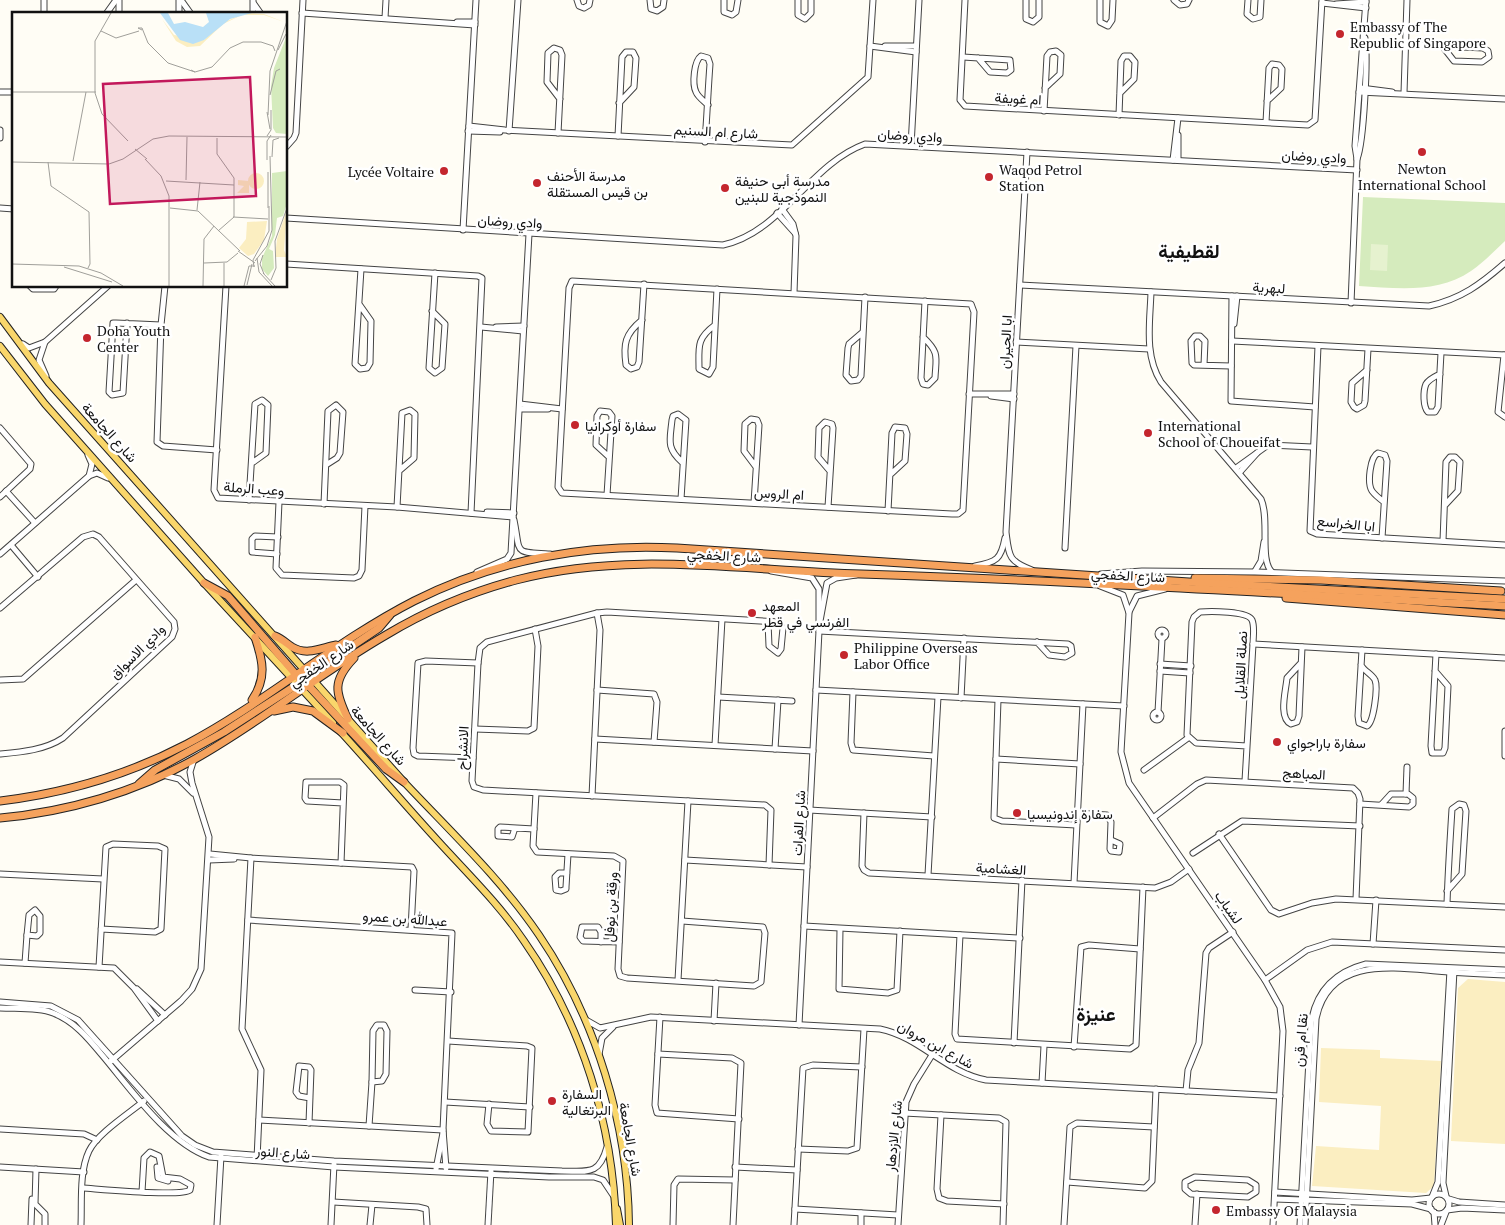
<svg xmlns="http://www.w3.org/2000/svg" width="1505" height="1225" font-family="'PT Serif',Vazirmatn,serif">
<rect width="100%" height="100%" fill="#fffdf5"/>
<path fill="#d5ebbd" d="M 1363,197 L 1505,203 L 1505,241 C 1494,251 1483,263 1471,271 C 1438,294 1396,288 1359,286 Z"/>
<g fill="#fbeec1">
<polygon points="1468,979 1505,982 1505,1144 1451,1141 1458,988"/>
<polygon points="1321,1048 1380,1050 1380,1058 1441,1061 1434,1186 1426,1193 1312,1186 1316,1146 1379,1150 1381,1106 1319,1102"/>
</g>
<polygon fill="#e6f2cf" points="1371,244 1388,245 1387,271 1370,270"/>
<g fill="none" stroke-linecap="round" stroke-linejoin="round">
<defs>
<g id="minor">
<polyline points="181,0 191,14"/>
<polyline points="577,0 579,6 584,8 589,5 590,0"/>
<polyline points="650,0 651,9 657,11 663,7 664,0"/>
<polyline points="724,0 724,12 732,15 736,12 738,0"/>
<polyline points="798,0 798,15 805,19 811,13 811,0"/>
<polyline points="965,0 960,100 965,106 1308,125 1315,120 1322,0"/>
<polyline points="1026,0 1026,19 1033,22 1039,17 1039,0"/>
<polyline points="1100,0 1100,22 1108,26 1112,20 1113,0"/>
<polyline points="1174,0 1180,5 1187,4 1189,0"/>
<polyline points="1248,0 1247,14 1253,19 1260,17 1261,0"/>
<polyline points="1322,3 1366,8"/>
<polyline points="254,4 261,14"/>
<polyline points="1336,4 1366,2"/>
<polyline points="302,13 475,25"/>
<polyline points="44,14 44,0"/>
<polyline points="106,14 116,0"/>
<polyline points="119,14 119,0"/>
<polyline points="179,14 179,0"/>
<polyline points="253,14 253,0"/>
<polyline points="385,18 386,0"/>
<polyline points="457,22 475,22"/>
<polyline points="1405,44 1483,48 1488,51 1489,57 1482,62 1454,61 1443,47"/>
<polyline points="870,46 916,52"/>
<polyline points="885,46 916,46"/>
<polyline points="963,57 1010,60 1011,70 1007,73 990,72 978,58"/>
<polyline points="1361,88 1392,92"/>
<polyline points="0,92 14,92"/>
<polyline points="1359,92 1505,99"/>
<polyline points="1404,93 1407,0"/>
<polyline points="1044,111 1047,56 1050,52 1056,51 1061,55 1060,74 1045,88"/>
<polyline points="1119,115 1121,61 1124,56 1130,56 1135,62 1134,79 1120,93"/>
<polyline points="1266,122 1269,68 1272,64 1279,65 1282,69 1281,88 1267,101"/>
<polyline points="469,126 505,130 792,145 868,77 873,0"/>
<polyline points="0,130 0,138"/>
<polyline points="468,131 500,132"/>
<polyline points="509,131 518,0"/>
<polyline points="558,133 562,55 560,50 554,48 548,53 547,82 560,99"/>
<polyline points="1178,135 1178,160"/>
<polyline points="618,136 622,57 626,52 633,52 636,58 634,87 619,103"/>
<path d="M 705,142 C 707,116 708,90 710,64 L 708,58 L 701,56 C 694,61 692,84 696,92 C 698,97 704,101 708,105"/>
<polyline points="911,146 919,0"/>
<polyline points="286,147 294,138 296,133 303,0"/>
<path d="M 1027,152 L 1006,532 C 1009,556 1008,561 1032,570"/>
<path d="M 1357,159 C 1364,141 1368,58 1365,38"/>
<polyline points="1173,160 1178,118"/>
<polyline points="0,208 14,209"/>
<polyline points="782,209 793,224 796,236 794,293"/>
<polyline points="777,213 795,233"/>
<path d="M 286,218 L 723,245 C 782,232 810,164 865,144 L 1357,170"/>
<polyline points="463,230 476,0"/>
<polyline points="286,264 478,276 482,278 471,513"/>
<polygon points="572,281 971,304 974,312 963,510 958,514 952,514 562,493 558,487 569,288"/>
<path d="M 1020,285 L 1429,306 C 1461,299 1481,284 1505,263"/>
<polyline points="30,286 33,289 54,289 56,286"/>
<polyline points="165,286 161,325 157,442 163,446 217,450"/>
<polyline points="226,286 214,490 218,498 397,507 513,517"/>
<path d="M 1151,292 C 1150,323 1144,355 1161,382 L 1261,499 C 1270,519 1259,560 1272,572"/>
<polyline points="1232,296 1231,401 1315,407"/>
<polyline points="1351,303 1357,159 1355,146 1366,0"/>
<polyline points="359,304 371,321 370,363 367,368 360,369 355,364 361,269"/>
<polyline points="432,311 445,324 442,368 435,373 429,368 435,273"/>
<path d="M 642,320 C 625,334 623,344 626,365 L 631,369 L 637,367 L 639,362 L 644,284"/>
<polyline points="127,323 123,393 112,395 109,392 113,323 116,323 161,325"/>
<polyline points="1234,324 1237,296"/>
<path d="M 715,325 C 696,339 699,347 699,369 L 709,374 L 713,367 L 717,289"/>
<polyline points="481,327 523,331"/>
<polyline points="496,327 524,326"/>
<polyline points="863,332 849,344 848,348 846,375 851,381 858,380 861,376 865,297"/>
<path d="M 923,337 C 940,353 936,357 935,378 L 928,385 L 923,384 L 921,378 L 925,301"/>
<polyline points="1232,341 1505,355"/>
<polyline points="45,342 39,360 46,376"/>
<polyline points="1016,342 1149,349"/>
<polyline points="23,344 29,348 45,342 108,286"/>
<polyline points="1318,346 1310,531 1317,534 1505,545"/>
<polyline points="1504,355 1498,412 1505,417"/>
<polyline points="1204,365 1205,341 1200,336 1195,336 1191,341 1192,363 1194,365 1231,366"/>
<polyline points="1367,370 1352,383 1351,402 1354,407 1357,409 1364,405 1365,401 1368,349"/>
<path d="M 1440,374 C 1436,376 1429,379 1426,384 C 1423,391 1423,407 1428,412 L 1435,412 L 1438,407 L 1441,353"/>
<polyline points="969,394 1014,394"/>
<polyline points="991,396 1014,399"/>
<polyline points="520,404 562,409"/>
<polyline points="520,409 548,409"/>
<polyline points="0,428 31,464 30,469 0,497"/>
<polyline points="88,455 92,464 89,476"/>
<polyline points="1236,468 1268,445 1312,447"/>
<polyline points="1240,472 1257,453"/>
<polyline points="6,491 35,523"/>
<polyline points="607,495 612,416 609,412 600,411 597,416 596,445 609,457"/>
<path d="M 681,499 L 686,420 L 678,414 L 673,416 L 672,420 C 670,440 666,448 682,462"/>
<polyline points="249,500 255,404 262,400 268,405 266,453 252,463"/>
<polyline points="279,502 276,568 282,575 354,578 359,576 362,570 365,506"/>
<polyline points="754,503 759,425 757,420 751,419 745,424 744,451 756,467"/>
<polyline points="324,504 328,411 336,405 343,412 340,453 337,458 326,465"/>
<polyline points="397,507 402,413 410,410 415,414 414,458 400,470"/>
<polyline points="828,507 833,428 832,424 825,422 819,428 818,457 830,471"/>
<polyline points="888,511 892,433 895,427 905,428 907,434 905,461 891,474"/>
<polyline points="487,512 514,513"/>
<path d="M 514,520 C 521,554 512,552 550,554"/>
<path d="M 1382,538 L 1387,461 L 1385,455 L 1378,453 C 1370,457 1367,483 1372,491 C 1375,495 1380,499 1384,502"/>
<polyline points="1443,541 1446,462 1450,457 1455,457 1460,462 1458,491 1445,505"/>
<polyline points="11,545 38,577"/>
<polyline points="1065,548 1076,346"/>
<polyline points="0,554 89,476 97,473 108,478"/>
<polyline points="277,554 252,552 252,539 255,536 278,537"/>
<path d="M 975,566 C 997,562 1001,559 1005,538"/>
<polyline points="771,571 812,578 819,589 819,631 799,1025"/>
<polyline points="1255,571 1261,561 1264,542"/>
<polyline points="477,572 507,559 511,553 529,234"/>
<polyline points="1101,574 1142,571 1255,572 1505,581"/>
<polyline points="1100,586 1123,595 1129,613 1121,752 1129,783 1265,980 1280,1007 1283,1031 1273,1225"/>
<path d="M 0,608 L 83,537 L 93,534 L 99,537 L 174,622 L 175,629 L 172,637 L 63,738 C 45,750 22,752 0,754"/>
<polyline points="1129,612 1137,596 1165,589"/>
<polyline points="820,621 827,583 836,578 856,575"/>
<polyline points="768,622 769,646 778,653 781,649 783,628 779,622 607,612 597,613 487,642 480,648 478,663 472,781 474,787 483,790 765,805 771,810 769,865"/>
<circle cx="1162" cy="634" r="4"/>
<polyline points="819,631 1068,644 1071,646 1072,653 1065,657 1049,655 1037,642"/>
<polyline points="1253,644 1505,658"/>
<path d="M 1301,663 L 1287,678 C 1286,690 1278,718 1291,724 L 1297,722 L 1299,716 L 1302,647"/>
<polyline points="1160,664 1191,666"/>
<path d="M 1361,665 C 1364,671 1372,674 1375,680 C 1378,687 1374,722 1367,726 L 1359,723 L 1358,716 L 1362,650"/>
<polyline points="1160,671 1190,673"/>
<polyline points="1435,671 1448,686 1445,748 1443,753 1432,753 1431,746 1436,654"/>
<polyline points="0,680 23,679 136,580"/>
<polyline points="597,690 654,694 657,702 654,742"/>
<polyline points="816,690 1124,706"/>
<polyline points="853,692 851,743 853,750 934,756"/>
<polyline points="718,697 792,701"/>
<polyline points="961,698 964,638"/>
<polyline points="998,700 994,818 1002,821 1076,825"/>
<circle cx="1157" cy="716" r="4"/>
<polyline points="1158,712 1162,639"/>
<polyline points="475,729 528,731 534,728 538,646 535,629"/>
<polyline points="1505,731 1505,756"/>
<polyline points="595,739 813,751"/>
<polyline points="715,745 722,619"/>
<polyline points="775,749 778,700"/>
<polyline points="473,758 418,756 414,754 413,748 418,663 426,661 478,663"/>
<polyline points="996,759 1080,764"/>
<polyline points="1144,770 1188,738"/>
<polyline points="163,775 179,779 193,793"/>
<path d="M 1245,781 L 1253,644 C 1253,637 1255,627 1252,620 C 1248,611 1210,611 1200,612 L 1194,617 L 1192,622 L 1187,735 L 1196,743 L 1247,746"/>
<polyline points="536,793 533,846 537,852 614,856 623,861 618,969 620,976 627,978 754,986 761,982 765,933 763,927 682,921"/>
<polyline points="1406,794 1407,767"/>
<polyline points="592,796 600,630 597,613"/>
<polyline points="1360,804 1409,807 1413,804 1413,798 1408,794 1391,794 1381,805"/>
<polyline points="809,810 932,817"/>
<polyline points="864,813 862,866 864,870 869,873 1155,888 1171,882 1189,869"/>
<polyline points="1077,813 1107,815 1111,822 1110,849 1111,851 1119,852 1120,844 1111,840"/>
<polyline points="1153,818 1197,784 1206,780 1353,788 1358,793 1360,799 1356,899"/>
<polyline points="515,828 512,837 498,836 498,829 500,827 534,829"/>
<polyline points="1219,834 1271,910 1279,914 1312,903 1336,899 1505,907"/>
<polyline points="1193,853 1242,821 1360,826"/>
<polyline points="210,854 251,858 412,867 414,871 411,929"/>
<polyline points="251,858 242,1029 261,1070 257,1159"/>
<polyline points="209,860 234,859"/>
<polyline points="685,860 807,867"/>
<polyline points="341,863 344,785 340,782 306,782 305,798 307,801 343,803"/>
<polyline points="567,873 559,873 555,877 556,890 561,891 566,889 566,887 568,854"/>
<polyline points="0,874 103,879"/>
<polyline points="928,875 938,697"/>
<polyline points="1074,883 1083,704"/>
<path d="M 1447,904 C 1448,872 1450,841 1452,809 L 1459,804 L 1464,805 L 1466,811 L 1462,874 L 1447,891"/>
<polygon points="35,910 40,916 40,933 37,936 27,935 29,915"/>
<polyline points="248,920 452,933 443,1130 446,1168"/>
<polyline points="804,926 1020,938"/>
<polyline points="840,929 839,989 888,993 897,990 900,931"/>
<polyline points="960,935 955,1034 957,1039 1130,1049 1136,1045 1143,887"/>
<polyline points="601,942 601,932 598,927 582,927 580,937 583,941 619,942"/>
<polyline points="1373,944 1376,900"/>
<polyline points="0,962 114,968 134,988 158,1021"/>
<polyline points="25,963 27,935"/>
<polyline points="99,967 106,847 113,844 158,846 165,849 161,929 155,932 101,929"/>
<polyline points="678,980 688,801"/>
<polyline points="1265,980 1307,950 1332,942 1505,950"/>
<polyline points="137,989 165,1015"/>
<polyline points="415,990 451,992"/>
<path d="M 0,1002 L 51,1006 L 78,1020 L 182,1136 L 195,1145 L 213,1152 L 334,1161 L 562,1171 C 588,1171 599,1176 607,1147"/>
<path d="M 0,1008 C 17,1009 37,1007 53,1013 C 74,1021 88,1038 102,1055 C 130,1088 167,1142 209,1157 L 334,1167 L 549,1177 L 594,1177 L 603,1180 L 613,1195"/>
<polyline points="660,1017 655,1105 657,1113 739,1119"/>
<path d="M 586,1020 L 600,1028 L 651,1017 L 880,1029 C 920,1037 945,1072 986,1080 L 1280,1096"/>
<polyline points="714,1021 716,983"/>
<polygon points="377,1025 384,1025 387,1031 386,1074 382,1081 372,1082 373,1031"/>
<polyline points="448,1041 527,1046 532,1048 528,1132 491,1131 487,1124 489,1104"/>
<polyline points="1014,1043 1022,880"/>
<polyline points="1074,1047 1081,947 1089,945 1140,949"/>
<polyline points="599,1054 602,1038 613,1027"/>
<polyline points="658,1054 732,1058 741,1063 733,1225"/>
<polyline points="111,1061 181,1001 192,989 201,969 209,837 192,783 190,772 194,759"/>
<polyline points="1042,1083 1044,1046"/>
<polyline points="1186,1091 1188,1070 1199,1043 1206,953 1209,948 1233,932"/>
<polyline points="445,1102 530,1107"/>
<polyline points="904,1113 999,1118 1006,1122 1003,1225"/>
<polyline points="941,1115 937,1189 939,1198 947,1201 1004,1204"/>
<polyline points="259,1120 443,1130"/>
<polyline points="309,1123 311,1070 309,1067 299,1066 296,1092 299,1096 310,1098"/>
<polyline points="369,1126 372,1082"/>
<polyline points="0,1129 84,1134 97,1140"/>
<polyline points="798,1149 848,1151 857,1148 864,1029"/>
<polyline points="0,1167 84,1172"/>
<polyline points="157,1167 158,1178 168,1181"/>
<polyline points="735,1167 797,1170"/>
<polyline points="36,1169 35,1204 45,1214 45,1225"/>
<polyline points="436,1169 443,1133"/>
<polygon points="1195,1177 1248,1180 1256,1185 1256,1192 1248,1197 1191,1194 1185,1189 1185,1182"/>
<polyline points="1067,1182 1145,1188 1152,1181 1156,1089"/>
<path d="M 83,1188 C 99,1189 182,1197 190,1190 L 191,1185 L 180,1179 L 163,1177 L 159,1156 L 150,1152 L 144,1158 L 142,1192"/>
<polyline points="1275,1192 1412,1200 1431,1198"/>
<circle cx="1439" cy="1204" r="10"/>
<polyline points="1446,1196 1443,1183 1454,970"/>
<polyline points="1432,1197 1438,1182 1450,970"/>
<polyline points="1275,1199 1412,1204 1431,1209"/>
<polyline points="1449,1199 1459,1202 1505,1205"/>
<polyline points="333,1202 418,1207 426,1209 427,1225"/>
<polyline points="795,1209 898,1215"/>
<polyline points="1447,1210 1462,1208 1505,1210"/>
<polyline points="1434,1212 1435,1225"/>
<polyline points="31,1225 32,1199"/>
<path d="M 81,1225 C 82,1202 79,1172 89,1151 C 97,1134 128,1114 144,1101"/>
<polyline points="217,1225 221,1156"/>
<polyline points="331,1225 334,1164"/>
<polyline points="370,1225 372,1205"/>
<polyline points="488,1225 491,1171"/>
<polyline points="673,1225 674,1185 678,1179 735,1180"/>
<polyline points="794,1225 803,1068 813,1065 862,1067"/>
<polyline points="861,1225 861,1213"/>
<polyline points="898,1225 906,1102 914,1084 932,1055"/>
<polyline points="1064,1225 1070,1127 1077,1123 1154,1127"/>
<polyline points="1195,1225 1197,1194"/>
<path d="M 1300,1225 L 1311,1023 C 1316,992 1335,972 1366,964 L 1505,970"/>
<path d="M 1305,1225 L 1316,1019 C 1328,958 1390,967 1436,971 C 1459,973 1482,974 1505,975"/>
<polyline points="1441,1225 1446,1212"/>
</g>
<g id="major">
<path d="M 0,317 L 49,383 L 404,782 C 450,831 501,879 539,935 C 596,1019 628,1124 629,1225"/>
<polyline points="0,346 45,404 204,583 333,723"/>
<path d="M 340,731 C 373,767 405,805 438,841 C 467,873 500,905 524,941 C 582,1024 613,1124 616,1225"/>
<polyline points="617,1209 620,1225"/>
</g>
<g id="highway">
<polyline points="1195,578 1321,580 1501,591"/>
<polyline points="204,583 228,596 298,677"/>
<polyline points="1286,598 1505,615"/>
<path d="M 275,636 C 282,639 286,643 292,647 C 307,656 321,648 336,645"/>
<polyline points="306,683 386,769 404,782"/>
<polyline points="304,684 309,675 379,628 390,615"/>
<path d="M 252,700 C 267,678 263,661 255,637"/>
<polyline points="274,711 293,707 313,711 343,733"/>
<path d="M 348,719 C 335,692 332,681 354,658"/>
<polyline points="139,784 155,770 224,732 298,684 302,679 304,669"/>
<path d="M 0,801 C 66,793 128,775 187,744 C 265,703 334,642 414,601 C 495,560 586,543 677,548 L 1204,583 L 1505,599"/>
<path d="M 0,818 C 67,812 136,792 195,759 C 261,722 320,673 386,635 C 426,611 471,592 516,580 C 629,550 746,571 861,574 C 1075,581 1290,594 1505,606"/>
</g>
</defs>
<use href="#minor" stroke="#444" stroke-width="7"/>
<use href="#major" stroke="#222" stroke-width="8"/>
<use href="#highway" stroke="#222" stroke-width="9"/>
<use href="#minor" stroke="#fff" stroke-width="5"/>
<use href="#major" stroke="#f9d66b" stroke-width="6"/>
<use href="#highway" stroke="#f5a25d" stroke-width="7"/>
</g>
<g fill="#c4262e" stroke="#fff" stroke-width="2">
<circle cx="1340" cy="34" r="5"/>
<circle cx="1422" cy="152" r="5"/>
<circle cx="444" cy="171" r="5"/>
<circle cx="989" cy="177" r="5"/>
<circle cx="537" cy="183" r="5"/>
<circle cx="725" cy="188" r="5"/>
<circle cx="87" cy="338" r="5"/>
<circle cx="575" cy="425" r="5"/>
<circle cx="1148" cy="433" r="5"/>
<circle cx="752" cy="613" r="5"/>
<circle cx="844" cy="655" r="5"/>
<circle cx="1277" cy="742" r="5"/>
<circle cx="1017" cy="813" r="5"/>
<circle cx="552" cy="1101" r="5"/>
<circle cx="1216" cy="1210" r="5"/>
</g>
<g text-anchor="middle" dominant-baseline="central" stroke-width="5" stroke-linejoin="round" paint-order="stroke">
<g font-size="14" fill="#111" stroke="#fff" text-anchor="start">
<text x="1350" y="26">Embassy of The<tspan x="1350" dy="16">Republic of Singapore</tspan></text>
<text x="1422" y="168" text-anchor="middle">Newton<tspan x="1422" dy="16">International School</tspan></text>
<text x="999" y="169">Waqod Petrol<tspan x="999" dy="16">Station</tspan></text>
<text x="434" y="171" text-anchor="end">Lycée Voltaire</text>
<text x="547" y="175">مدرسة الأحنف<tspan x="547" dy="16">بن قيس المستقلة</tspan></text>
<text x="735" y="180">مدرسة أبي حنيفة<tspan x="735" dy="16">النموذجية للبنين</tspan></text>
<text x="97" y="330">Doha Youth<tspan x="97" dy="16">Center</tspan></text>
<text x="585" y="425">سفارة أوكرانيا</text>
<text x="1158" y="425">International<tspan x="1158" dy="16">School of Choueifat</tspan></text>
<text x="762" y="605">المعهد<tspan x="762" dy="16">الفرنسي في قطر</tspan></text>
<text x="854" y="647">Philippine Overseas<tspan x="854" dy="16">Labor Office</tspan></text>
<text x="1287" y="742">سفارة باراجواي</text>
<text x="1027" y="813">سفارة إندونيسيا</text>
<text x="562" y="1093">السفارة<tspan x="562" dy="16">البرتغالية</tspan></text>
<text x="1226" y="1210">Embassy Of Malaysia</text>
</g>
<g font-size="14" fill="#111" stroke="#fff">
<text transform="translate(1018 98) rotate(3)">ام غويفة</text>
<text transform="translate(716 131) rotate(3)">شارع ام السنيم</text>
<text transform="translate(910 135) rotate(3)">وادي روضان</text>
<text transform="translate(1314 156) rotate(3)">وادي روضان</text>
<text transform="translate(510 221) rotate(3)">وادي روضان</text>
<text transform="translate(1269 287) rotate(3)">لبهرية</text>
<text transform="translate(1005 342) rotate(-87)">ابا الحيران</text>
<text transform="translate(110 432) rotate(48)">شارع الجامعة</text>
<text transform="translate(254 488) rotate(4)">وعب الرملة</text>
<text transform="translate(779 493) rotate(3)">ام الروس</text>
<text transform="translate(1346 523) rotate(6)">ابا الخراسع</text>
<text transform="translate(724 555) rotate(3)">شارع الخفجي</text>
<text transform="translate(1128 575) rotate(3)">شارع الخفجي</text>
<text transform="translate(137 651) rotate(-45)">وادي الاسواق</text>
<text transform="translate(321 663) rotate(-34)">شارع الخفجي</text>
<text transform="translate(1240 665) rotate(-87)">نصلة القلايل</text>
<text transform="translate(379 735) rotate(48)">شارع الجامعة</text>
<text transform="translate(462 748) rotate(-87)">الانشراح</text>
<text transform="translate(1304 773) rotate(3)">المباهج</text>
<text transform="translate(798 823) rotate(-87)">شارع الفرات</text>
<text transform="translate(1001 868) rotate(3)">الغشامية</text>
<text transform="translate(610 907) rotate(-87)">ورقة بن نوفل</text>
<text transform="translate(1229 907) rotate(55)">لشباب</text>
<text transform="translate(405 918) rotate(4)">عبدالله بن عمرو</text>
<text transform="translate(1300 1040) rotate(-85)">نقا ام قرن</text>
<text transform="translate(936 1044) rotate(29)">شارع ابن مروان</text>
<text transform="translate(893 1136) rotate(-84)">شارع الازدهار</text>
<text transform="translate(631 1139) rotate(80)">شارع الجامعة</text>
<text transform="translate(283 1152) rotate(4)">شارع النور</text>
</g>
<g font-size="19" font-weight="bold" fill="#111" stroke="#fff">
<text x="1189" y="250">لقطيفية</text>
<text x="1096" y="1013">عنيزة</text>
</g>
</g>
<g transform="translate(12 12)">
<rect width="275" height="275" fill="#fffdf5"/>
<path d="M 275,23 L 275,122 L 264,121 L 261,116 L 259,74 L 262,56 ZM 275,159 L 275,191 L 271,204 L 265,206 L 263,223 L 257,237 L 261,239 L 262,256 L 256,264 L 250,257 L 250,246 L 260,224 L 260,161 Z" fill="#d5ebbd"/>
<path d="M 234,1 L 252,2 L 272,10 L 252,3 L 230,3 L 211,12 L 188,34 L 175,35 L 164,29 L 150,7 L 162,23 L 192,28 L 210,11 ZM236 169a8 8 0 1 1 16 0a8 8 0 1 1-16 0ZM 226,168 L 237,169 L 237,181 L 225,181 L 232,174 L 226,173 ZM 275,198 L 272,238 L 275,245 L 263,245 L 265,227 ZM 255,209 L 252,228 L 242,242 L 236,244 L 227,236 L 234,227 L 235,210 Z" fill="#fbeec1"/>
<path d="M 148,1 L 156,1 L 162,12 L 173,10 L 191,15 L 197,10 L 194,1 L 240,1 L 218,7 L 192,28 L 181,32 L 168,28 Z" fill="#b9e0f7"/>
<path fill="none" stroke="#a09f9a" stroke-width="1" d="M 99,1 L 83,29 L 83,81 L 90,102 L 116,129M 130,18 L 126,16 L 130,16 L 136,31 L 156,51 L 183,60 L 179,58M 89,19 L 104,26 L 127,19M 266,38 L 274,22M 183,60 L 200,55 L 218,36 L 231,30 L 249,30 L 261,34 L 263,39M 0,80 L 84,80M 258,83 L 264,59 L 268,57M 255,100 L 258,117M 256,103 L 258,59 L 275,9M 255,124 L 259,118 L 259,98M 205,126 L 205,142 L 222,166 L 222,205 L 206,219M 123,137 L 135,147M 260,145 L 261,128 L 267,126M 133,147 L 149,164 L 157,184 L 157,274M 255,148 L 255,129 L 259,123M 61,149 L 74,80M 0,150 L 97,152 L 111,147 L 141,127 L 157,124 L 275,125M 36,150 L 39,174 L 77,200 L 78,252 L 76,256M 174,168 L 175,125M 154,169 L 222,173M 158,196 L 186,199 L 228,239M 256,196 L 256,160M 185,198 L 188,170M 221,205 L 256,207M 226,239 L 243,251M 251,243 L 248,252 L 252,262M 245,246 L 247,260 L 260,274M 243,249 L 255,234 L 260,218 L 258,144M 192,251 L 215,250 L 226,241M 212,251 L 212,274M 0,252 L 67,254 L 89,261 L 111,274M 52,255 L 100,270M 242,255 L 241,248 L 257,219 L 257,194M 251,261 L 263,274M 259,268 L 264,256 L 263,229 L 275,196M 235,273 L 240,252M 191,274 L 192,227 L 202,214M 232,274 L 237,254 L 243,254"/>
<path fill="#c2185b" fill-opacity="0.15" stroke="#c2185b" stroke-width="2.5" d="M 238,65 L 244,184 L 98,192 L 91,72 Z"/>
<rect width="275" height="275" fill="none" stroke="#111" stroke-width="2.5"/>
</g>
</svg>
